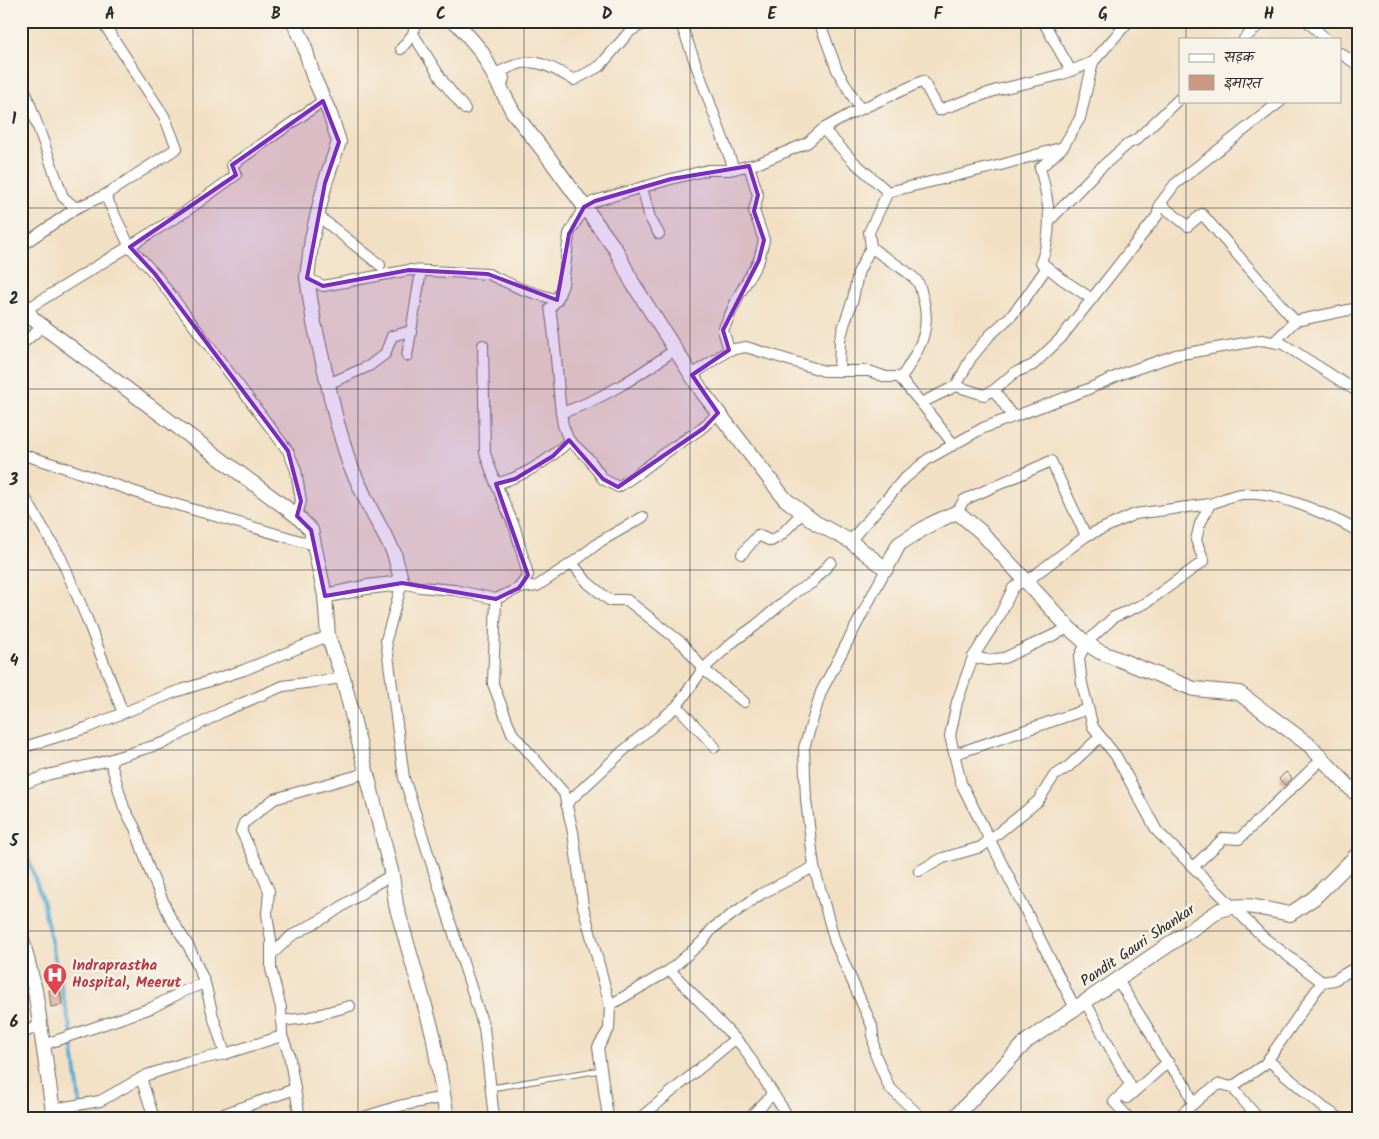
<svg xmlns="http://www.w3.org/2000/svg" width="1379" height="1139" font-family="Kalam,'Playpen Sans Deva',sans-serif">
<rect width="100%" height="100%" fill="#f7f3e8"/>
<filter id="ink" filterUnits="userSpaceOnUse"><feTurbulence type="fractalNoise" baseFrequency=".02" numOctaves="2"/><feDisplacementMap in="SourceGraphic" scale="10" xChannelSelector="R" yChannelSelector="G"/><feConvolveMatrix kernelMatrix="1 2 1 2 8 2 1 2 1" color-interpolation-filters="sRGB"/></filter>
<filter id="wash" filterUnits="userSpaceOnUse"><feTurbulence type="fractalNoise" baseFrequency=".0096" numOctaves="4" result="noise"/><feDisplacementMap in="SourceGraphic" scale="20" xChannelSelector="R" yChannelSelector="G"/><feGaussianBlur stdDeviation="1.12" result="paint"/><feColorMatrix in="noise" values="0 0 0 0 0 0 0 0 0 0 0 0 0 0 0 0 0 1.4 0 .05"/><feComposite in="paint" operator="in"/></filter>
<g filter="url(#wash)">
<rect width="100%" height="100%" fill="#f2e0c4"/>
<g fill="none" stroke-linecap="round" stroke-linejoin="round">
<polyline stroke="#56aad2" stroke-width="4" points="21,825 29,861 42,899 70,1027 82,1118"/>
</g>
<g id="blocks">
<g fill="#ce9880">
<polygon points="1286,772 1292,778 1285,785 1279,779"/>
<polygon points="60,989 62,1005 51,1007 49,990"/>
</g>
</g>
</g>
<g filter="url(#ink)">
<use href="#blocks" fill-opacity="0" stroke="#716a61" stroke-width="1"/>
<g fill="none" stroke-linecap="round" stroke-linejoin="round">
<defs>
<polyline id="lane" points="491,1088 601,1070"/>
<g id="street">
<polyline points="680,21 734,169"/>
<polyline points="819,21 837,70 860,109"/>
<polyline points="1043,21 1071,71"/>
<polyline points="1307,21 1326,39"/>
<polyline points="630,31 649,21"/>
<polyline points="413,34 444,83 465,109"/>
<polyline points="1244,39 1263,21"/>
<polyline points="401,49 413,34 416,21"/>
<polyline points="1340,53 1358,65"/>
<polyline points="21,79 63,197 76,208"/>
<path d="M 501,90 L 504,78 L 499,72 C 506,69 514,65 522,63 C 540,59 558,71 574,80 L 600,66 L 630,31 L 630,21"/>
<polyline points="642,187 650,218 659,234"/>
<polyline points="888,192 1001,165 1060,148"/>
<polyline points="105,195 130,247 155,274 288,451 296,470 301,501 297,516"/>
<polyline points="1160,204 1188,226 1202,214 1295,321"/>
<polyline points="317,215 380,265"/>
<polyline points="1050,220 1097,171 1129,143 1136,140 1180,98"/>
<polyline points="21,246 76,208 105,195 177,148 164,116 102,21"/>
<polyline points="307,278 323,286 409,270 488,274 521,289 557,300"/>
<path d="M 1092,299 L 1062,279 L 1041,262 C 1054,229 1049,201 1040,168 L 1063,147 L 1080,118 L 1093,62"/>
<polyline points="27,309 185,212 236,175 232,165 323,101"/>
<polyline points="1274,342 1295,321 1358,308"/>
<polyline points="21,345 43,326"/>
<polyline points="483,345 485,453 496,484"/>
<polyline points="729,350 723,330 739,295 759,260 764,240 754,211 758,195 749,166"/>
<polyline points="407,356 421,271"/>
<polyline points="839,371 840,340 845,322 853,299 858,273 871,247"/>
<path d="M 692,375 L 729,350 L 746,347 L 824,371 L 869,371 L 886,377 L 902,377 C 919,349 933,330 922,295 C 921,290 920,285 917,281 C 904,267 885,259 871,247 L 869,232 L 888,192 L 854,162 L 823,129"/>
<polyline points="899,377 921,403 956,386 984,395 994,390 1013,417"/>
<polyline points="328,384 369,366 385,354 392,336 411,331"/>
<polyline points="956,386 971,358 989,336 1012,315 1027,296 1047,267"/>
<polyline points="994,390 1014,373 1033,365 1061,338 1157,216 1160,204 1175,184 1281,101"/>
<polyline points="921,403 954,445"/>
<path d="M 561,413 C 557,377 556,342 550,308 L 557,300 L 563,285 L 569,234 L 584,207 L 595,201 L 671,179 L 708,170 L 730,170 L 759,163 L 807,143 L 823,129 L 850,114 L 923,81 L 939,110 L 997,90 L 1060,75 L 1093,62 L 1129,21"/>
<path d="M 569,440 L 589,459 L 603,479 L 618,487 C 638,475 656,459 675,446 C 692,435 704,428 718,413"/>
<polyline points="21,454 69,469 147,496 314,545"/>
<polyline points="21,491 61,558 87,619 123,713"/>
<polyline points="957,512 964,500 1051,461 1086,536"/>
<polyline points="850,541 903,480 928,459 983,428 1086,390 1124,373 1176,355 1262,340 1283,344 1358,392"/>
<polyline points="742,554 758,535 771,541 781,535 803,512"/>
<polyline points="572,563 588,583 609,600 627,600 683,644 703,669 677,706"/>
<polyline points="886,569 821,692 804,748 806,800 814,867 835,942 872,1026 875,1054 889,1087 922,1118"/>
<polyline points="519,588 537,586 575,561 601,541 643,517"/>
<path d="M 496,599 L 519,588 L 528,575 L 515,528 L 496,484 C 524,476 548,461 569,441 L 563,425 L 561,413 C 602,400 639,375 673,351 L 671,343"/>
<polyline points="973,657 988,660 1004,658 1069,628"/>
<polyline points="744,702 703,669 734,641 755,626 797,591 812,583 831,562"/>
<polyline points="21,748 86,728 175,692 244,670 328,636"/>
<polyline points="955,754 1088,709"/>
<polyline points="21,785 47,775 102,762 166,742 224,711 283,686 343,678"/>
<polyline points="566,804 623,751 677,706 715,747"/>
<polyline points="1193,867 1224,838 1239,839 1322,759"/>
<polyline points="919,871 943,858 981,847 1038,801 1054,776 1068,767 1100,737"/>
<polyline points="271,955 291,936 326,917 374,885 392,875"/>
<polyline points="670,970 743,1047 789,1118"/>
<polyline points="1117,979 1149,1030 1161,1054 1186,1086 1193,1104"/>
<path d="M 1322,982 L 1263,937 L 1157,831 L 1116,756 L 1093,727 L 1082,684 L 1079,658 L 1086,643 L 1114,617 L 1146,603 L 1204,561 L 1196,540 L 1200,524 L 1210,504 C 1219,501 1228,497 1236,495 C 1272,488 1327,514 1358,531"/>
<polyline points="205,983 213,1016 225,1054 282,1036 281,1008 271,969 271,940 267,914 269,891 259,867 241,831 244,823 274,799 366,773"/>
<polyline points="1085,1001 1130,1085 1114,1102 1129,1118"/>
<polyline points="610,1005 670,970 702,942 713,928 761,894 814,867"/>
<polyline points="1075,1008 961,783 950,736 957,702 973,657 1000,615 1013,588 1025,579 1027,581 1086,536 1135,514 1210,504"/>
<polyline points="281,1021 306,1018 350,1006"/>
<polyline points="21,1034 40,1025"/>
<polyline points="43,1045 151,1008 184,991 205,983 189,947 170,917 149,869 135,828 124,808 110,760"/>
<polyline points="1268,1060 1324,1108 1340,1118"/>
<polyline points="141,1078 154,1118"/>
<polyline points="1232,1087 1258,1118"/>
<polyline points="295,1089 300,1118"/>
<polyline points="1127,1098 1168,1062"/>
<polyline points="53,1109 100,1101 147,1075 187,1062 225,1054"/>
<polyline points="212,1118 295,1089 289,1054 282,1036"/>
<polyline points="361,1118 399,1106 444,1097"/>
<polyline points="494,1118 484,1028 404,778 386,640 402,583 420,587 454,590 496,599 493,684 512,733 564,793 573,832 583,906 610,1005 609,1029 598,1047 608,1118"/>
<polyline points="640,1118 735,1039"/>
<polyline points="749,1118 769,1098 772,1092"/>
<polyline points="1177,1118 1207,1092 1220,1084 1232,1087 1265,1064 1322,982 1334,980 1358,966"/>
</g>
<g id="secondary">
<polyline points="293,21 303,41 313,76 330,114 339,142 325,183 312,238 307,278 314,323 336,419 349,463 370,508 394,553 402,583 367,587 325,596 328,636 343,678 392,875 396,905 433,1034 447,1118"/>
<polyline points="453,21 458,24 481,51 513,112 546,154 616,250 632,282 703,393 785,499 816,523 850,541 886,569 899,544 931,524 957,512 980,531 1069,628 1086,643 1100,652 1194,689 1239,693 1308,744 1354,792"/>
<polyline points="21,300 33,319 297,516 311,530 325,596"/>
<polyline points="21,935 35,990 54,1118"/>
<path d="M 954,1118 L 1027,1041 L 1220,910 C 1243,901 1267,910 1290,914 L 1314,898 L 1358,854"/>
</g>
</defs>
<use href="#lane" stroke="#716a61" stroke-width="7"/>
<use href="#street" stroke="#716a61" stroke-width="12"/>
<use href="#secondary" stroke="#716a61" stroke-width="16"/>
<use href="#lane" stroke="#fff" stroke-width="5"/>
<use href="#street" stroke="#fff" stroke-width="10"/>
<use href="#secondary" stroke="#fff" stroke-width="14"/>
</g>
</g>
<path fill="#7b2cbf" fill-opacity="0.2" stroke="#7b2cbf" stroke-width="4" stroke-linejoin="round" d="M 323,101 L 339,142 L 325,183 L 307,278 L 323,286 L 409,270 L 488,274 L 557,300 L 569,234 L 584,207 L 595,201 L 671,179 L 749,166 L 758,195 L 754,211 L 764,240 L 759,260 L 723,330 L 729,350 L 692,375 L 718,413 L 704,428 L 618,487 L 603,479 L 569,440 L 553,456 L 515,479 L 496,484 L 528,575 L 519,588 L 496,599 L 402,583 L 325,596 L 311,530 L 297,516 L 301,501 L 288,451 L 155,274 L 130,247 L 236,175 L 232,165 Z"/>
<path fill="none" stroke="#2b2b2b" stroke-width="1" stroke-opacity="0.55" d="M 193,21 L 193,1118M 358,21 L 358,1118M 524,21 L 524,1118M 690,21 L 690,1118M 855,21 L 855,1118M 1021,21 L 1021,1118M 1186,21 L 1186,39M 1186,101 L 1186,1118M 21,208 L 1358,208M 21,389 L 1358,389M 21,570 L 1358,570M 21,750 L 1358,750M 21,931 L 1358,931"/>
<defs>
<symbol id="hospital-pin" viewBox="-11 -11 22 30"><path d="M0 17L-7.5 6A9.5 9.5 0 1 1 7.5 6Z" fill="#e0444e" stroke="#f7f3e8"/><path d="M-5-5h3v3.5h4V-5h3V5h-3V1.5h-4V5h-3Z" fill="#fff"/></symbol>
</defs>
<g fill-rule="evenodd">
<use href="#hospital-pin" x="41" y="961" width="28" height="38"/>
</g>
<g text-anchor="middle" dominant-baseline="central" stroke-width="5" stroke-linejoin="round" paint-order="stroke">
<g font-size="15" fill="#2b2b2b" stroke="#f7f3e8">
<text transform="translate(1138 946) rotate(-34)">Pandit Gauri Shankar</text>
</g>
<g font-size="15" font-weight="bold" fill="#be3a42" stroke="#f7f3e8" text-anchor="start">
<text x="72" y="966">Indraprastha<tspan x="72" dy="17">Hospital, Meerut</tspan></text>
</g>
</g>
<rect width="1379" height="1139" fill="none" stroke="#f7f3e8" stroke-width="55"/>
<rect x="1179" y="38" width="162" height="65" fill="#f7f3e8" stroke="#a5a39c"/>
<rect x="1189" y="54" width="25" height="8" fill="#ffffff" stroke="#a5a39c"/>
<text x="1224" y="62" font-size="15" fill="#2b2b2b">सड़क</text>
<rect x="1189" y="75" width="25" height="15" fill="#ce9880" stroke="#a5a39c"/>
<text x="1224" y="88" font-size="15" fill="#2b2b2b">इमारत</text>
<rect x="28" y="28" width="1324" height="1084" fill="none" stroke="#2b2b2b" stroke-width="2"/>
<g font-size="16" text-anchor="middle" font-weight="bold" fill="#2b2b2b">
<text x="110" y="19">A</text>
<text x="276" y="19">B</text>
<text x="441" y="19">C</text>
<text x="607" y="19">D</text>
<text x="772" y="19">E</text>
<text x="938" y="19">F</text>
<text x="1103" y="19">G</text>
<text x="1269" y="19">H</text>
<text x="14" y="124">1</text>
<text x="14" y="304">2</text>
<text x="14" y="485">3</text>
<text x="14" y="666">4</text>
<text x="14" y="846">5</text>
<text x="14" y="1027">6</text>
</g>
</svg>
